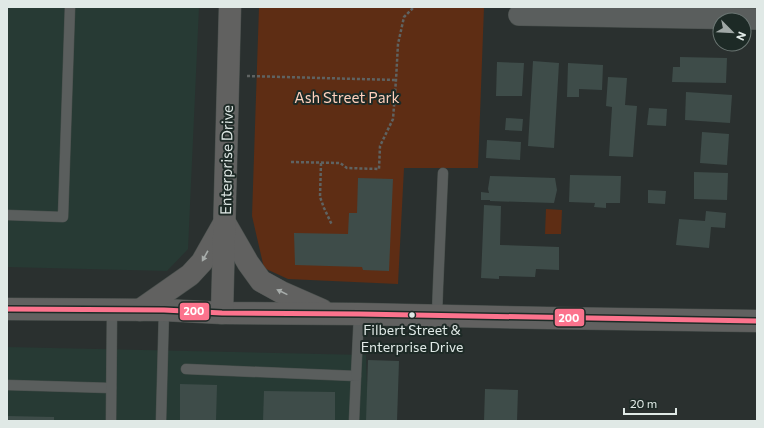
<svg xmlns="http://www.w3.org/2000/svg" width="764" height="428" font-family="Commissioner,sans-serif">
<rect width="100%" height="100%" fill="#2a302f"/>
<g fill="#273a34">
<polygon points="7,7 199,7 188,249 167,271 7,267"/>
<polygon points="7,347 366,355 368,421 7,421"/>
</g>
<g fill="#5e2d14">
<polygon points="259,7 484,7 478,168 404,168 398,284 288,279 264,268 252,216"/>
<polygon points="546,209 562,210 561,234 545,234"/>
</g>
<g fill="#3e4c49">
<polygon points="680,57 727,58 726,83 672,82 673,67 680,67"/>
<polygon points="533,61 559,63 554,148 528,146"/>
<polygon points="497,62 524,63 522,96 496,96"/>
<polygon points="568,63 603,65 602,90 579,89 579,97 567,97"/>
<polygon points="608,77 627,78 625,105 637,106 633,157 609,156 612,107 606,106"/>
<polygon points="686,92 732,95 730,123 685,120"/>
<polygon points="649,108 667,109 666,126 647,125"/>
<polygon points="506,118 523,119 522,131 505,130"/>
<polygon points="702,132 729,134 727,165 700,163"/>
<polygon points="487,140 521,142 520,160 486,158"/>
<polygon points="694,172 728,173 727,200 694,199"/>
<polygon points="570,175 621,176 620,203 606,203 606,208 594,207 595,203 569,202"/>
<polygon points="490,176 555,178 557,190 554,203 490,201 490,200 481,200 481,192 489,193 488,189"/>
<polygon points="358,178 393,179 389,271 363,270 362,267 295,265 294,233 348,234 349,213 357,213"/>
<polygon points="648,190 666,191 665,204 648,203"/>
<polygon points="484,205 501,206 500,245 559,247 559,270 536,269 535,277 499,276 499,279 481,278"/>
<polygon points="706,211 726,213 725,228 711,227 709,248 676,245 679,219 705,221"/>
<polygon points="368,360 399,361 397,421 366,421"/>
<polygon points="180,384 217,385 216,421 180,421"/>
<polygon points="485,389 518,390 517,421 484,421"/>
<polygon points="264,391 335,392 335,421 263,421"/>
<polygon points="7,416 54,417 54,421 7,421"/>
</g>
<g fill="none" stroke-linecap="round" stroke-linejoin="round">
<defs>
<g id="lane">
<polyline points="7,215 63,217 70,7"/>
<polyline points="437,315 438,287 443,173"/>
<polyline points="186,369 356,376 354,421"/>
<polyline points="356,376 359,314"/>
<polyline points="7,385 111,388"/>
<polyline points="111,421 112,311"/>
<polyline points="161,421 164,310"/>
</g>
<polyline id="street" points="519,15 757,19"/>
<g id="secondary">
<polyline points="225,223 248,263 261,281 281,292 322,310"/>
<polyline points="7,309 164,310 222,313 359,314 548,318 757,321"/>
<polyline points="140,310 190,275 202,262 223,225"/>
<polyline points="222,313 230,7"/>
</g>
</defs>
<use href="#lane" stroke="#484f4c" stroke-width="11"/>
<use href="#street" stroke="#484f4c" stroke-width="22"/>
<use href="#secondary" stroke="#484f4c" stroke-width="23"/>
<g stroke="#5f6362" stroke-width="2.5" stroke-dasharray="3 2" stroke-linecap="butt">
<polyline points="247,76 396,80"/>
<polyline points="291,162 340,163 347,168 379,169 380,146 393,119 396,80 398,44 404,17 414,7"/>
<polyline points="321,163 320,197 324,208 332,225"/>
</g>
<use href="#lane" stroke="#5a5e5d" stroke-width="10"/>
<use href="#street" stroke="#5a5e5d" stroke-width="21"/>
<use href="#secondary" stroke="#616160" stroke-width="22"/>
<defs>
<polyline id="bus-1" points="7,309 164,310 222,313 359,314 757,321"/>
</defs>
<use href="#bus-1" stroke="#1d2a26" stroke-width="8"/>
<use href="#bus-1" stroke="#fc738d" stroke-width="5"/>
</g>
<defs><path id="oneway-solid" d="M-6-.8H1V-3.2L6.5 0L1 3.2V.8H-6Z"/></defs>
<g fill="#a7acaa">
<use href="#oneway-solid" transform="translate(205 256) rotate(119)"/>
<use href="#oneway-solid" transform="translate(282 292) rotate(-154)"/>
</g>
<circle fill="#e0e9e6" stroke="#1d2a26" stroke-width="1.5" cx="412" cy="315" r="3.5"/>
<g text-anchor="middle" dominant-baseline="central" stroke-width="4" stroke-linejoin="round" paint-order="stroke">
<g font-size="14" fill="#e0e9e6" stroke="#1d2a26">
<text x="412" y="329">Filbert Street &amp;<tspan x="412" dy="17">Enterprise Drive</tspan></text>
</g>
<g font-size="15" fill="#fed0bc" stroke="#1d2a26">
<text x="347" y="97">Ash Street Park</text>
</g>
<g font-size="15" fill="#e0e9e6" stroke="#1d2a26">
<text transform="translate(226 160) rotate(-89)">Enterprise Drive</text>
</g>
</g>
<g stroke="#1d2a26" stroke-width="1.5">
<rect x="179" y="302" width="31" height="19" rx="4" fill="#fc738d"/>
<rect x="554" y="308" width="31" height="19" rx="4" fill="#fc738d"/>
</g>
<g font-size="11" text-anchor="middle" font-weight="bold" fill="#fff">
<text x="194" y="315">200</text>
<text x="569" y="322">200</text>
</g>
<rect width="764" height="428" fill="none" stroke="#e0e9e6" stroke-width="16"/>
<g transform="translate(732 32) rotate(114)"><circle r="19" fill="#1d2a26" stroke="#6b7673"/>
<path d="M0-3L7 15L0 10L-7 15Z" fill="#a0a8a6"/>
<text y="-6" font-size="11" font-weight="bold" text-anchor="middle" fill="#e0e9e6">N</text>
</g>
<path d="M624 408v6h52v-6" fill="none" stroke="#e0e9e6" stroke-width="2"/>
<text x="630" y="408" font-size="12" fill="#e0e9e6" stroke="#1d2a26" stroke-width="3" paint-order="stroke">20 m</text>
</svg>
